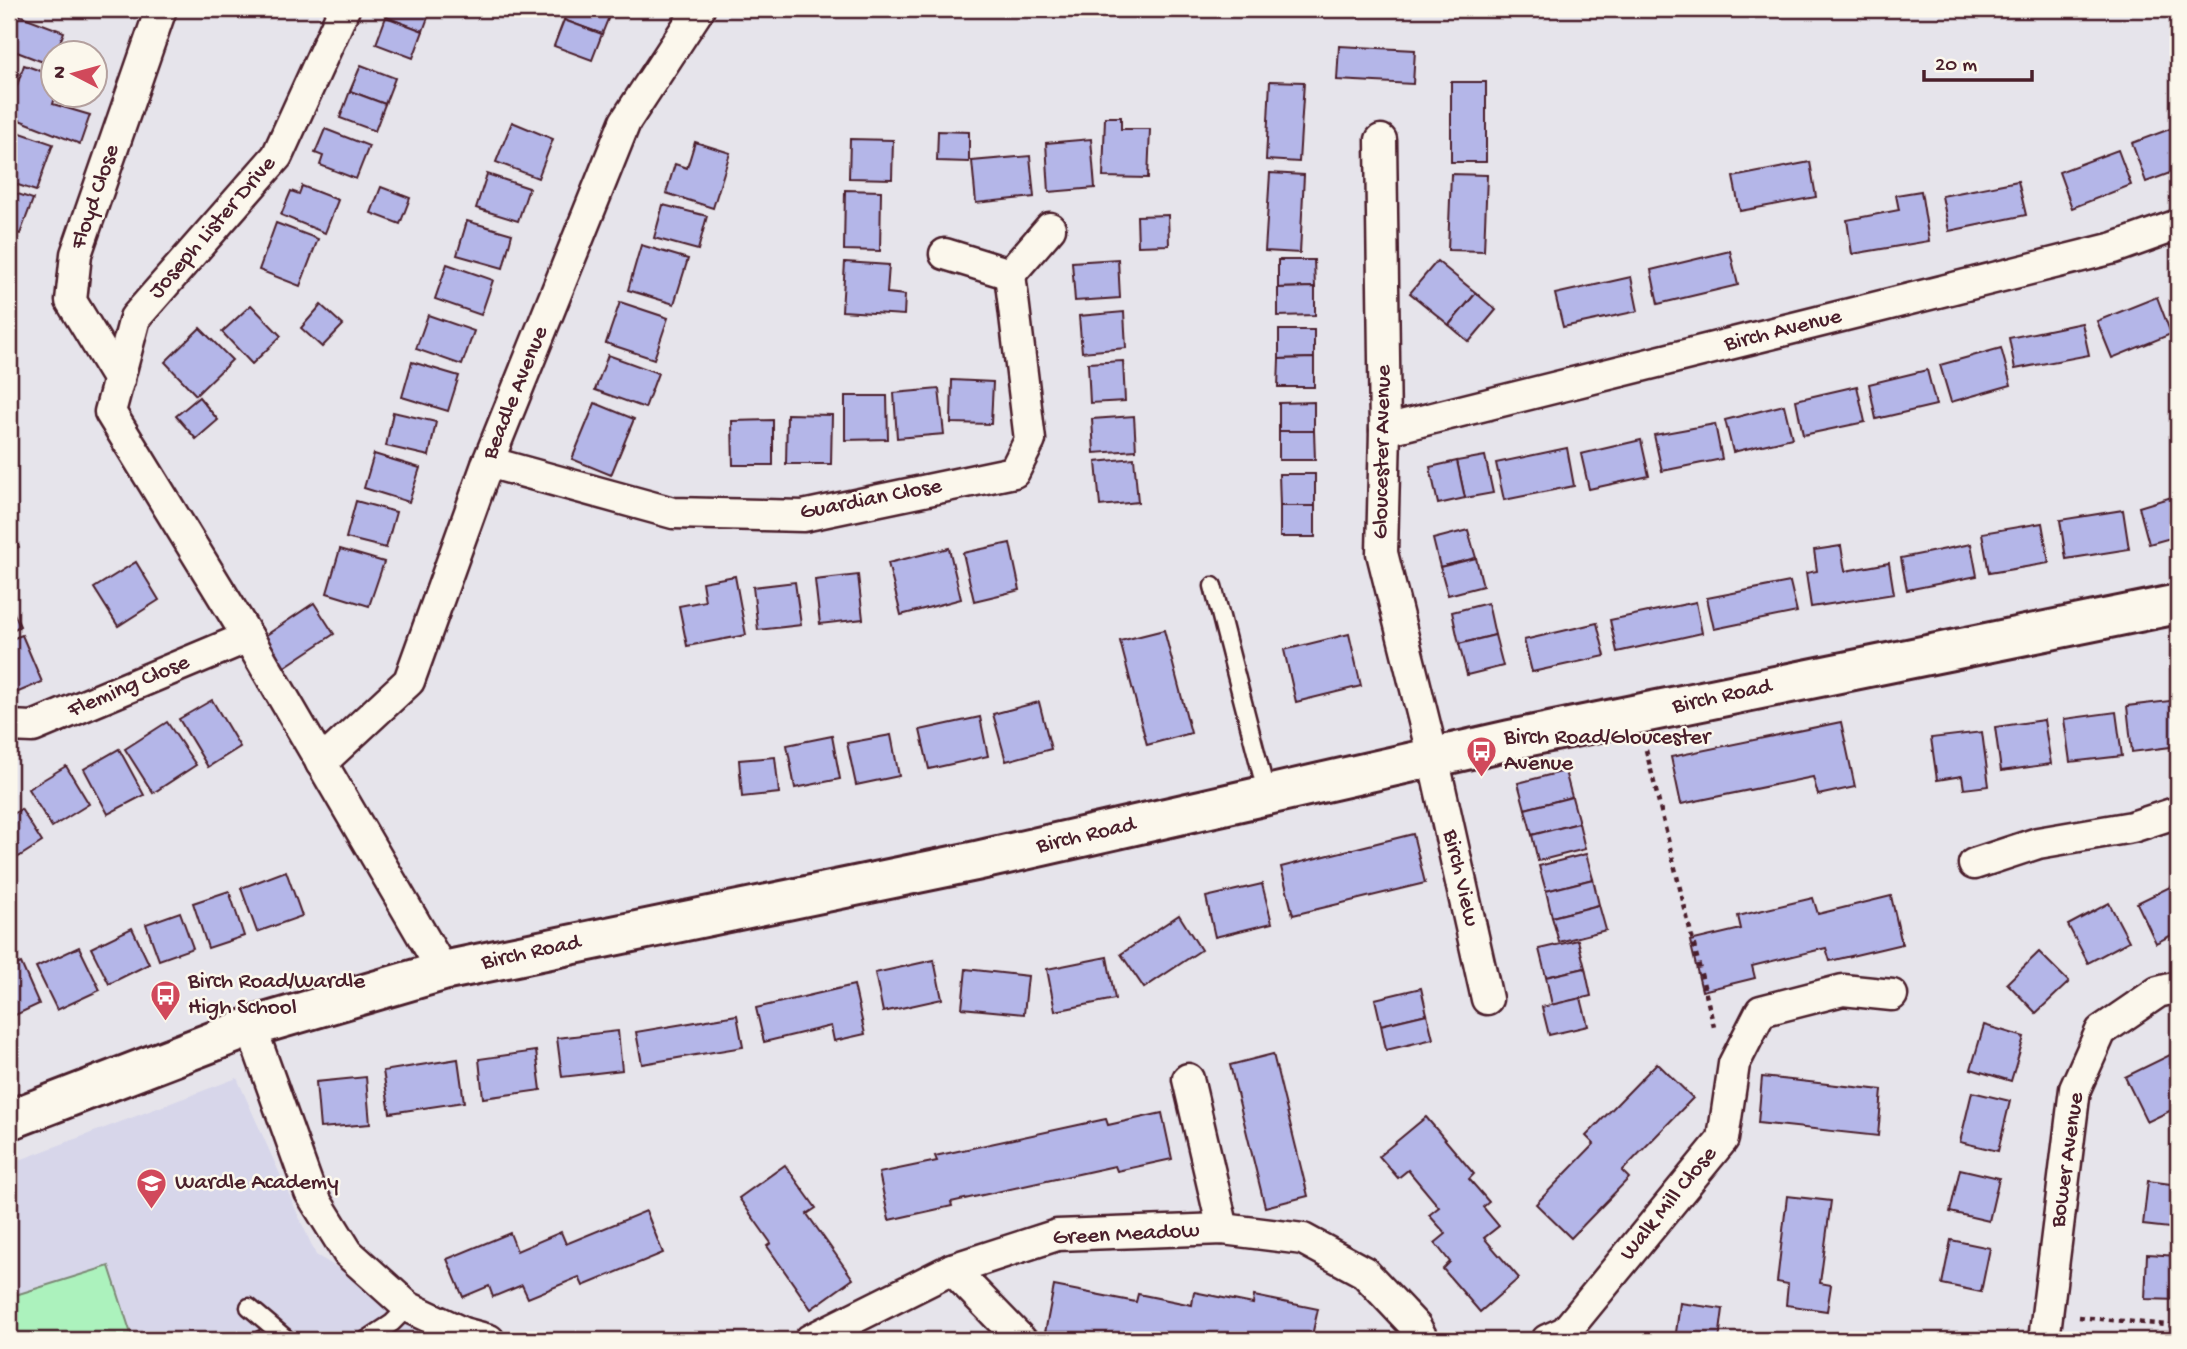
<svg xmlns="http://www.w3.org/2000/svg" width="2187" height="1349" font-family="'Gochi Hand',sans-serif">
<rect width="100%" height="100%" fill="#e6e4eb"/>
<filter id="ink" filterUnits="userSpaceOnUse"><feTurbulence type="fractalNoise" baseFrequency=".0143" numOctaves="2"/><feDisplacementMap in="SourceGraphic" scale="14" xChannelSelector="R" yChannelSelector="G"/><feConvolveMatrix kernelMatrix="1 2 1 2 8 2 1 2 1" color-interpolation-filters="sRGB"/></filter>
<g filter="url(#ink)">
<polygon fill="#d7d6ea" points="237,1078 316,1255 447,1333 451,1340 9,1340 9,1164"/>
<polygon fill="#acf2bd" stroke="#7b8874" stroke-width="2" points="109,1266 133,1340 9,1340 9,1297"/>
<g fill="#b4b6e8" stroke="#4a1f2b" stroke-width="2">
<polygon points="389,9 431,9 423,31 386,17"/>
<polygon points="568,9 612,9 602,34 564,20"/>
<polygon points="16,14 64,32 56,52 52,52 51,65 9,49 9,34"/>
<polygon points="386,17 423,31 413,58 376,44"/>
<polygon points="564,20 602,34 592,60 554,46"/>
<polygon points="1339,46 1415,50 1413,84 1337,80"/>
<polygon points="24,65 52,75 52,94 56,94 53,104 90,115 80,144 9,116 9,109"/>
<polygon points="361,65 395,78 385,104 350,91"/>
<polygon points="1270,81 1304,82 1299,162 1266,160"/>
<rect x="1451" y="82" width="35" height="80"/>
<polygon points="350,91 385,104 375,131 340,118"/>
<polygon points="1105,117 1121,117 1121,129 1150,129 1148,178 1103,177"/>
<polygon points="512,122 553,139 538,178 496,162"/>
<polygon points="2178,126 2178,170 2146,182 2132,143"/>
<polygon points="9,129 53,144 36,191 9,182"/>
<polygon points="325,129 369,146 356,179 320,165 323,156 315,153"/>
<polygon points="938,131 969,132 969,162 937,161"/>
<polygon points="850,139 893,140 892,179 849,178"/>
<polygon points="1091,139 1095,188 1049,192 1046,143"/>
<polygon points="695,142 730,153 713,208 666,193 675,164 687,168"/>
<polygon points="2118,150 2131,185 2072,208 2059,172"/>
<polygon points="1030,156 1034,197 976,203 972,161"/>
<polygon points="1810,162 1816,197 1740,211 1733,177"/>
<polygon points="1270,173 1304,175 1300,253 1265,251"/>
<polygon points="487,174 529,188 518,221 476,208"/>
<polygon points="1451,174 1487,175 1484,251 1448,250"/>
<polygon points="2018,181 2026,215 1949,231 1942,196"/>
<polygon points="302,186 338,200 325,233 281,215 291,191 299,194"/>
<polygon points="381,187 410,198 400,224 371,213"/>
<polygon points="845,190 881,191 880,251 844,250"/>
<polygon points="9,191 33,199 20,234 9,230"/>
<polygon points="1921,191 1929,241 1852,254 1847,220 1899,210 1896,195"/>
<polygon points="663,205 707,216 698,250 654,238"/>
<polygon points="1168,215 1169,245 1138,246 1137,216"/>
<polygon points="467,221 512,234 503,268 457,255"/>
<polygon points="276,223 318,239 300,286 259,270"/>
<polygon points="641,245 688,259 674,304 628,290"/>
<polygon points="1730,251 1738,285 1658,304 1651,270"/>
<polygon points="1118,259 1120,298 1075,301 1072,262"/>
<polygon points="1278,260 1314,260 1315,287 1278,288"/>
<polygon points="1437,261 1476,293 1449,325 1410,293"/>
<polygon points="845,262 889,265 887,293 905,295 904,315 842,311"/>
<polygon points="447,264 493,280 481,315 435,299"/>
<polygon points="1631,277 1638,311 1563,327 1555,294"/>
<polygon points="1315,287 1315,315 1278,316 1278,288"/>
<polygon points="1476,293 1496,310 1469,342 1449,325"/>
<polygon points="2157,297 2171,334 2112,358 2097,321"/>
<polygon points="620,302 668,318 654,359 606,343"/>
<polygon points="251,305 281,336 252,364 222,332"/>
<polygon points="321,305 343,325 322,347 301,328"/>
<polygon points="1124,312 1126,348 1082,352 1079,316"/>
<polygon points="428,315 474,331 462,365 416,349"/>
<polygon points="2082,323 2089,355 2015,369 2009,338"/>
<polygon points="200,328 232,360 196,395 165,362"/>
<polygon points="1279,330 1314,330 1314,358 1279,359"/>
<polygon points="2001,348 2011,385 1951,402 1940,365"/>
<polygon points="608,355 658,373 645,408 595,390"/>
<polygon points="1314,358 1314,387 1278,387 1279,359"/>
<polygon points="1123,361 1125,401 1090,403 1088,363"/>
<polygon points="412,362 459,376 448,411 402,397"/>
<polygon points="1927,370 1936,405 1876,419 1869,384"/>
<polygon points="952,380 993,382 991,424 951,423"/>
<polygon points="1857,386 1865,422 1803,435 1796,400"/>
<polygon points="939,389 944,434 897,438 894,393"/>
<polygon points="845,396 887,396 888,439 845,440"/>
<polygon points="199,397 218,420 196,439 176,416"/>
<polygon points="1314,402 1314,431 1279,431 1279,403"/>
<polygon points="595,403 634,419 611,475 572,459"/>
<polygon points="1784,405 1792,438 1733,452 1725,420"/>
<polygon points="393,412 436,422 429,456 386,446"/>
<polygon points="787,414 832,415 831,464 786,464"/>
<polygon points="1134,416 1136,450 1094,453 1092,419"/>
<polygon points="773,420 773,465 733,465 732,421"/>
<polygon points="1715,424 1722,459 1662,471 1654,435"/>
<polygon points="1279,431 1314,431 1315,460 1279,460"/>
<polygon points="1641,440 1649,476 1589,489 1581,454"/>
<polygon points="1567,448 1574,486 1504,500 1496,463"/>
<polygon points="374,454 420,468 409,502 364,488"/>
<polygon points="1485,456 1493,493 1465,498 1457,461"/>
<polygon points="1134,458 1138,502 1100,506 1096,462"/>
<polygon points="1457,461 1465,498 1438,504 1430,467"/>
<polygon points="1279,474 1315,474 1315,506 1280,506"/>
<polygon points="2178,495 2178,536 2149,544 2139,507"/>
<polygon points="356,501 396,512 386,548 346,538"/>
<rect x="1280" y="506" width="35" height="31"/>
<polygon points="2123,510 2129,549 2066,559 2060,520"/>
<polygon points="2042,523 2049,563 1989,573 1982,533"/>
<polygon points="9,528 19,547 9,553"/>
<polygon points="1468,530 1476,558 1440,567 1433,539"/>
<polygon points="1010,543 1020,590 974,601 963,553"/>
<polygon points="1971,544 1977,576 1907,590 1901,558"/>
<polygon points="1841,546 1845,571 1889,563 1894,594 1811,607 1806,573 1817,571 1814,550"/>
<polygon points="949,548 961,599 901,615 888,563"/>
<polygon points="340,549 384,562 369,606 327,593"/>
<polygon points="1476,558 1483,586 1448,595 1440,567"/>
<polygon points="136,562 159,600 118,626 94,588"/>
<polygon points="858,575 863,619 820,624 815,580"/>
<polygon points="735,576 746,635 687,646 679,606 705,601 702,582"/>
<polygon points="795,582 801,625 758,630 753,587"/>
<polygon points="1790,582 1797,612 1714,629 1707,598"/>
<polygon points="1696,602 1702,633 1617,652 1610,620"/>
<polygon points="9,603 20,626 9,632"/>
<polygon points="314,603 334,634 283,668 262,638"/>
<polygon points="1488,603 1495,635 1459,644 1452,612"/>
<polygon points="1597,623 1605,656 1532,672 1524,640"/>
<polygon points="1164,630 1191,733 1147,745 1120,641"/>
<polygon points="1349,634 1361,686 1296,702 1284,650"/>
<polygon points="22,635 42,682 9,696 9,640"/>
<polygon points="1495,635 1503,666 1467,675 1459,644"/>
<polygon points="212,700 240,747 208,767 179,719"/>
<polygon points="2178,700 2178,746 2132,752 2127,706"/>
<polygon points="1039,702 1051,749 1006,761 993,714"/>
<polygon points="2116,712 2122,756 2070,762 2064,719"/>
<polygon points="980,717 988,756 929,769 920,730"/>
<polygon points="2044,720 2051,764 2001,771 1995,727"/>
<polygon points="167,722 196,765 153,793 125,749"/>
<polygon points="1841,722 1855,787 1818,795 1813,777 1681,804 1671,757"/>
<polygon points="1982,732 1989,786 1964,789 1962,776 1937,780 1931,738"/>
<polygon points="891,735 899,776 856,785 847,743"/>
<polygon points="832,736 840,779 795,788 787,745"/>
<polygon points="119,749 144,795 108,814 84,769"/>
<polygon points="775,757 779,793 742,797 739,760"/>
<polygon points="66,766 89,804 52,827 28,789"/>
<polygon points="1565,771 1572,797 1525,809 1518,783"/>
<polygon points="1572,797 1579,823 1532,835 1525,809"/>
<polygon points="21,809 42,842 9,863 9,817"/>
<polygon points="1579,823 1585,849 1538,861 1532,835"/>
<polygon points="1413,834 1425,883 1293,915 1281,867"/>
<polygon points="1586,854 1593,879 1546,891 1539,866"/>
<polygon points="286,871 302,916 257,932 241,888"/>
<polygon points="1593,879 1599,905 1552,917 1546,891"/>
<polygon points="2178,883 2178,932 2156,943 2137,903"/>
<polygon points="1262,884 1272,923 1215,937 1206,897"/>
<polygon points="229,891 244,936 208,948 193,903"/>
<polygon points="1891,896 1902,944 1830,961 1826,948 1752,966 1755,978 1702,991 1690,941 1741,929 1738,916 1813,898 1818,914"/>
<polygon points="2109,903 2129,941 2088,963 2068,925"/>
<polygon points="1599,905 1606,930 1559,942 1552,917"/>
<polygon points="180,912 193,948 159,960 146,924"/>
<polygon points="1179,915 1201,950 1144,988 1121,954"/>
<polygon points="132,928 149,964 109,984 91,948"/>
<polygon points="1578,940 1585,968 1546,977 1539,949"/>
<polygon points="79,947 100,990 57,1010 36,967"/>
<polygon points="2039,952 2069,982 2036,1013 2007,983"/>
<polygon points="1107,957 1115,999 1055,1011 1047,969"/>
<polygon points="934,960 942,999 883,1012 875,973"/>
<polygon points="21,963 39,1004 9,1018 9,968"/>
<polygon points="1585,968 1591,996 1552,1005 1546,977"/>
<polygon points="966,969 1028,976 1024,1014 962,1008"/>
<polygon points="854,985 865,1034 834,1041 831,1026 764,1042 756,1008"/>
<polygon points="1421,988 1427,1014 1381,1025 1375,999"/>
<polygon points="1581,998 1588,1026 1549,1035 1542,1007"/>
<polygon points="1427,1014 1433,1039 1386,1050 1381,1025"/>
<polygon points="737,1015 743,1047 642,1064 636,1032"/>
<polygon points="1984,1025 2024,1037 2011,1081 1971,1069"/>
<polygon points="618,1031 622,1070 562,1077 557,1038"/>
<polygon points="536,1051 541,1090 483,1098 479,1059"/>
<polygon points="2178,1051 2178,1107 2147,1122 2125,1077"/>
<polygon points="1273,1054 1308,1196 1265,1207 1230,1065"/>
<polygon points="458,1059 464,1102 390,1113 383,1071"/>
<polygon points="1657,1063 1693,1098 1622,1171 1629,1178 1571,1238 1536,1204 1594,1144 1586,1136"/>
<polygon points="366,1077 370,1124 320,1128 316,1082"/>
<polygon points="1762,1077 1882,1090 1878,1136 1758,1123"/>
<polygon points="1972,1092 2010,1101 1998,1151 1960,1142"/>
<polygon points="1162,1113 1172,1159 1117,1171 1115,1166 951,1202 952,1206 889,1220 879,1173 937,1161 935,1156 1106,1119 1108,1125"/>
<polygon points="1426,1117 1474,1174 1469,1179 1489,1202 1483,1207 1499,1226 1484,1238 1519,1278 1480,1312 1443,1269 1450,1262 1435,1243 1446,1234 1429,1215 1439,1207 1408,1170 1398,1178 1379,1156"/>
<polygon points="785,1165 816,1208 807,1214 853,1279 811,1309 767,1246 771,1243 739,1198"/>
<polygon points="1960,1169 1999,1178 1989,1221 1950,1212"/>
<polygon points="2148,1181 2178,1185 2178,1229 2143,1225"/>
<polygon points="1787,1196 1831,1201 1820,1283 1831,1285 1827,1311 1786,1305 1788,1284 1777,1282"/>
<polygon points="646,1211 663,1253 583,1286 579,1277 528,1298 522,1285 493,1297 489,1286 463,1297 447,1259 510,1233 517,1251 561,1232 566,1244"/>
<polygon points="1951,1240 1990,1248 1981,1292 1942,1284"/>
<polygon points="2147,1254 2178,1256 2178,1300 2145,1299"/>
<polygon points="1054,1286 1136,1302 1138,1294 1192,1305 1194,1292 1253,1304 1254,1296 1318,1309 1311,1340 1082,1340 1045,1333"/>
<polygon points="1680,1303 1723,1309 1719,1340 1675,1340"/>
<polygon points="259,1330 263,1340 238,1340"/>
</g>
<g fill="none" stroke-linecap="round" stroke-linejoin="round">
<defs>
<g id="lane">
<polyline points="1213,586 1267,795"/>
<polyline points="249,1307 288,1340"/>
<polyline points="366,1340 392,1323 408,1307"/>
</g>
<g id="street">
<polyline points="344,9 277,156 135,318 110,412 248,637 443,971"/>
<polyline points="1381,140 1385,430 1382,553 1433,757 1487,999"/>
<polyline points="945,254 1010,274 1050,228"/>
<polyline points="119,380 71,301 76,254 161,9"/>
<polyline points="1385,430 2114,248 2178,225"/>
<polyline points="488,462 673,513 803,516 1014,472 1030,440 1010,274"/>
<polyline points="9,726 33,727 248,637"/>
<polyline points="321,763 409,681 488,462 625,122 699,9"/>
<polyline points="1974,864 2038,843 2132,827 2178,812"/>
<polyline points="251,1027 310,1192 348,1253 408,1307 463,1333 489,1340"/>
<polyline points="1188,1079 1223,1229"/>
<polyline points="952,1269 1021,1340"/>
<polyline points="810,1340 952,1269 1057,1235 1223,1229 1303,1239 1364,1272 1416,1327 1423,1340"/>
<polyline points="1547,1340 1565,1332 1723,1139 1734,1064 1761,1011 1843,990 1892,995"/>
<polyline points="2044,1340 2075,1089 2101,1031 2158,992 2178,987"/>
</g>
<polyline id="secondary" points="9,1120 251,1027 443,971 976,861 1510,740 2178,604"/>
</defs>
<use href="#lane" stroke="#4a1f2b" stroke-width="21"/>
<use href="#street" stroke="#4a1f2b" stroke-width="35"/>
<use href="#secondary" stroke="#4a1f2b" stroke-width="44"/>
<g stroke="#4a1f2b" stroke-width="4.5" stroke-dasharray="5 5" stroke-linecap="butt">
<polyline points="1646,750 1714,1027"/>
<polyline points="2079,1317 2178,1326"/>
</g>
<use href="#lane" stroke="#fbf7ec" stroke-width="16"/>
<use href="#street" stroke="#fbf7ec" stroke-width="30"/>
<use href="#secondary" stroke="#fbf7ec" stroke-width="38"/>
</g>
</g>
<defs>
<symbol id="bus-pin" viewBox="-11 -11 22 30"><path d="M0 17L-7.5 6A9.5 9.5 0 1 1 7.5 6Z" fill="#d1495b" stroke="#fbf7ec"/><path d="M-5-6H5V4H4V6H2V4H-2V6H-4V4H-5ZM-3.5-4V0h7V-4ZM-3.5 1.2v1.5H-2V1.2ZM2 1.2v1.5H3.5V1.2Z" fill="#fff"/></symbol>
<symbol id="school-pin" viewBox="-11 -11 22 30"><path d="M0 17L-7.5 6A9.5 9.5 0 1 1 7.5 6Z" fill="#d1495b" stroke="#fbf7ec"/><path d="M0-5L7-2L0 1L-7-2ZM-4 1L0 2.5L4 1V4Q0 6-4 4Z" fill="#fff"/></symbol>
</defs>
<g fill-rule="evenodd">
<use href="#bus-pin" x="1464" y="734" width="35" height="47"/>
<use href="#bus-pin" x="148" y="978" width="35" height="47"/>
<use href="#school-pin" x="134" y="1166" width="35" height="47"/>
</g>
<g text-anchor="middle" dominant-baseline="central" stroke-width="5" stroke-linejoin="round" paint-order="stroke">
<g font-size="23" fill="#4a1f2b" stroke="#fbf7ec">
<text transform="translate(96 197) rotate(-71)">Floyd Close</text>
<text transform="translate(213 228) rotate(-49)">Joseph Lister Drive</text>
<text transform="translate(1783 331) rotate(-14)">Birch Avenue</text>
<text transform="translate(516 393) rotate(-68)">Beadle Avenue</text>
<text transform="translate(1383 452) rotate(-89)">Gloucester Avenue</text>
<text transform="translate(871 500) rotate(-11)">Guardian Close</text>
<text transform="translate(129 687) rotate(-23)">Fleming Close</text>
<text transform="translate(1722 697) rotate(-12)">Birch Road</text>
<text transform="translate(1086 836) rotate(-13)">Birch Road</text>
<text transform="translate(1460 878) rotate(77)">Birch View</text>
<text transform="translate(531 953) rotate(-12)">Birch Road</text>
<text transform="translate(2068 1160) rotate(-82)">Bower Avenue</text>
<text transform="translate(1669 1204) rotate(-51)">Walk Mill Close</text>
<text transform="translate(1126 1235) rotate(-3)">Green Meadow</text>
</g>
<g font-size="23" fill="#4a1f2b" stroke="#fbf7ec" text-anchor="start">
<text x="1504" y="738">Birch Road/Gloucester<tspan x="1504" dy="26">Avenue</tspan></text>
<text x="188" y="982">Birch Road/Wardle<tspan x="188" dy="26">High School</tspan></text>
<text x="175" y="1183">Wardle Academy</text>
</g>
</g>
<rect width="2187" height="1349" fill="none" stroke="#fbf7ec" stroke-width="35"/>
<rect x="18" y="18" width="2152" height="1314" fill="none" stroke="#4a1f2b" stroke-width="2.5" filter="url(#ink)"/>
<g transform="translate(74 74) rotate(276)"><circle r="33" fill="#fbf7ec" stroke="#b4a19f" stroke-width="2"/>
<path d="M0-5L12 26L0 18L-12 26Z" fill="#d1495b"/>
<text y="-10" font-size="19" font-weight="bold" text-anchor="middle" fill="#4a1f2b">N</text>
</g>
<path d="M1924 70v10h108v-10" fill="none" stroke="#4a1f2b" stroke-width="3.5"/>
<text x="1935" y="70" font-size="21" fill="#4a1f2b" stroke="#fbf7ec" stroke-width="5" paint-order="stroke">20 m</text>
</svg>
